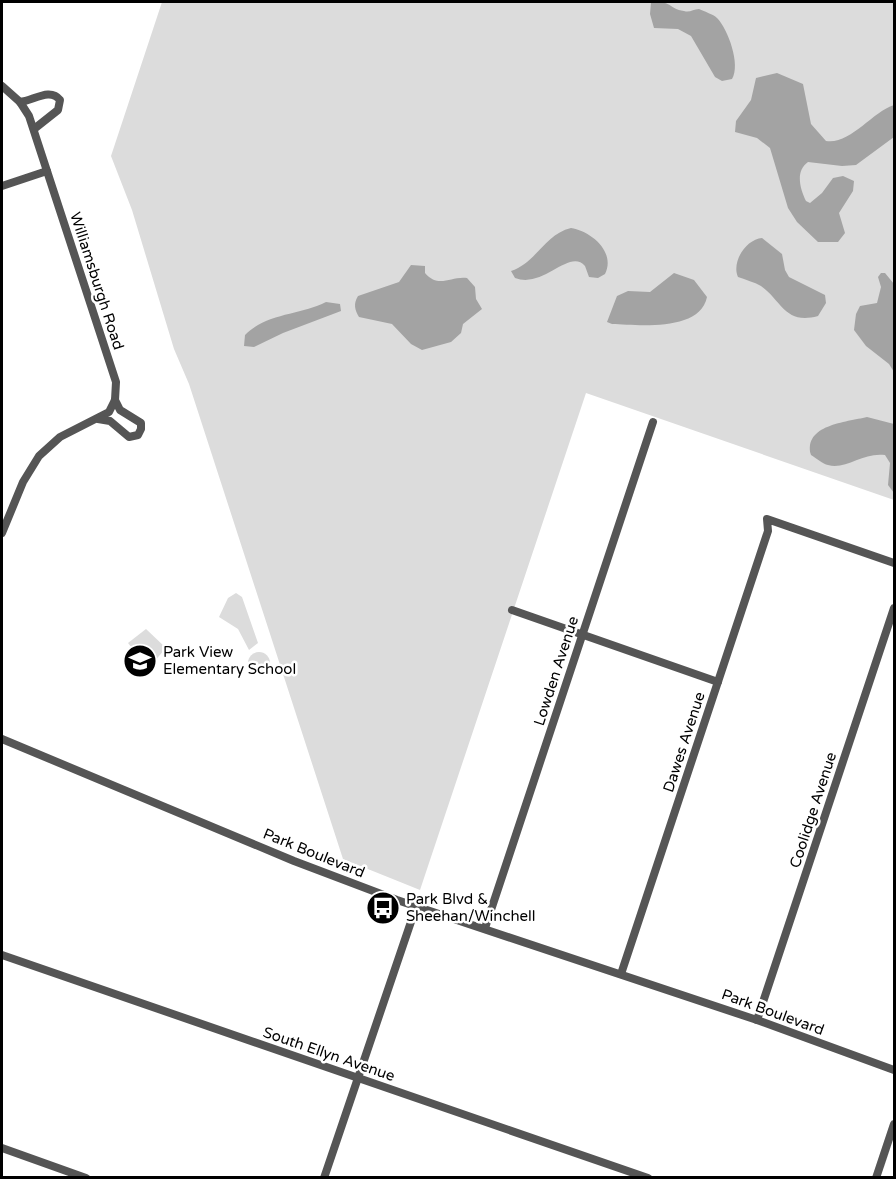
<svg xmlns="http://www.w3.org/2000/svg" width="896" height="1179" font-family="'Varela Round',sans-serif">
<rect width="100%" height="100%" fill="#fff"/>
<g fill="#dcdcdc">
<polygon points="162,2 894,2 894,500 586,393 420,890 343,859 189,384 174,349 132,210 111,156"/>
<polygon points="236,593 242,597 258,643 249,650 238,629 219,617 228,598"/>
<polygon points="146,629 166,648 152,664 140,650 136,653 128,643"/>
<circle cx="259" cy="663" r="11"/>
</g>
<g fill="#a3a3a3">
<path d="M 651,2 C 674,1 667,8 684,11 C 690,13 693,9 699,9 C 705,12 713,14 717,18 C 728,29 741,65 732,79 L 722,81 L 715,77 L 691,36 L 678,29 L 654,28 L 650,14 Z"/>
<path d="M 777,73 L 803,84 L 811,124 L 826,141 C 850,145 872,112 894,105 L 894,137 L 856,165 L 842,166 L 808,162 C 795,171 800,189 806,201 L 810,203 L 822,193 L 833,178 L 843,176 L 854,181 L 853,191 L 839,213 L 845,233 L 838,242 L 818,242 L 797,222 L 788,208 L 770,148 L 757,138 L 735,132 L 736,121 L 751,100 L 756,78 Z"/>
<path d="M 571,228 C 591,231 616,252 605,274 L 598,278 L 589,277 L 585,266 C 569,248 544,289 515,278 L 511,271 C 536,263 545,234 571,228 Z"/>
<path d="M 762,238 L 782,254 L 785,270 L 789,277 L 825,295 L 826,303 L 818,316 C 785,325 782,301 761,286 C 754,282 746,280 738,277 C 731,261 747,239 762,238 Z"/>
<path d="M 411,265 L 425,266 L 425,273 C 439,289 450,276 467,278 L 475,287 L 476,299 L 482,309 L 463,324 L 461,333 L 451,342 L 422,350 L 411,344 L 392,324 L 359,317 C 355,310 353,304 358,296 L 399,282 Z"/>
<path d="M 674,273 L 694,280 L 707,297 C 700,332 638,325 612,324 L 607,322 L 617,296 L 628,291 L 650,292 Z"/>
<polygon points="881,273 885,273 894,284 894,372 889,364 866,346 854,330 856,314 860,306 877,303 881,287 878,277"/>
<path d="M 326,302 L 340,304 L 341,311 L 283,333 L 254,347 L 244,346 L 245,335 C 266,313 301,315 326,302 Z"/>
<path d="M 867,417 L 894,424 L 894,493 L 888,485 L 890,463 L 885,455 C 863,452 846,470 828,465 C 823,464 816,458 811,455 C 803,425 846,422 867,417 Z"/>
</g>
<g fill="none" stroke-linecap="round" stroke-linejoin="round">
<g stroke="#555" stroke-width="8">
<polyline points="2,86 20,102 29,116 116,382 115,400 109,412 60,437 39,456 23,482 2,533"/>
<path d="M 20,102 C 33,101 50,87 60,100 L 58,110 L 34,129"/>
<polyline points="2,186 47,171"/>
<polyline points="98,419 110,421 129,437 138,435 141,429 141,423 120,410 115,400"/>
<polyline points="512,610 718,682"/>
<polyline points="2,739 294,861 397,900 757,1020 894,1070"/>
<polyline points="485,928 653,422"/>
<polyline points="2,955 648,1178"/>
<polyline points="621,974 768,531 767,519 894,563"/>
<polyline points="757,1020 894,608"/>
<polyline points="2,1148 86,1178"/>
<polyline points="324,1178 416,907"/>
<polyline points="876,1178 894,1124"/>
</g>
</g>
<defs>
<symbol id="school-disc" viewBox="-11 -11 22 22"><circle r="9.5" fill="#000" stroke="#fff"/><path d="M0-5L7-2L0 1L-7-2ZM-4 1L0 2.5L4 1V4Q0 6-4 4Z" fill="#fff"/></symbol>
<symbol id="bus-disc" viewBox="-11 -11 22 22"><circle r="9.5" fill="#000" stroke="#fff"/><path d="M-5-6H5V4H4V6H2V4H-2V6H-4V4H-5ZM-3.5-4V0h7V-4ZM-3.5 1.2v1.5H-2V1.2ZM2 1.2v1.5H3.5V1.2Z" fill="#fff"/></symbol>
</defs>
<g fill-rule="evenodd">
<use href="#school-disc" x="121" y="642" width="38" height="38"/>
<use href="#bus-disc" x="364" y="889" width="38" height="38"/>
</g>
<g text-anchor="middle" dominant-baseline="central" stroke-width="5" stroke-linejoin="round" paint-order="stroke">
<g font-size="15" fill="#000" stroke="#fff">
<text transform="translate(97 281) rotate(72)">Williamsburgh Road</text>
<text transform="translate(556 671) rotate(-72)">Lowden Avenue</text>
<text transform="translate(684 742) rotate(-72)">Dawes Avenue</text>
<text transform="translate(813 810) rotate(-72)">Coolidge Avenue</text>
<text transform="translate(314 853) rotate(22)">Park Boulevard</text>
<text transform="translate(773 1012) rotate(20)">Park Boulevard</text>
<text transform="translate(329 1054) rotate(19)">South Ellyn Avenue</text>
</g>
<g font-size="15" fill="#000" stroke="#fff" text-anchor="start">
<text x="163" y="652">Park View<tspan x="163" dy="17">Elementary School</tspan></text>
<text x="406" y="899">Park Blvd &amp;<tspan x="406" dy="17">Sheehan/Winchell</tspan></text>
</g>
</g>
<rect width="896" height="1179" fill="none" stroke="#000000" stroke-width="6"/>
</svg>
